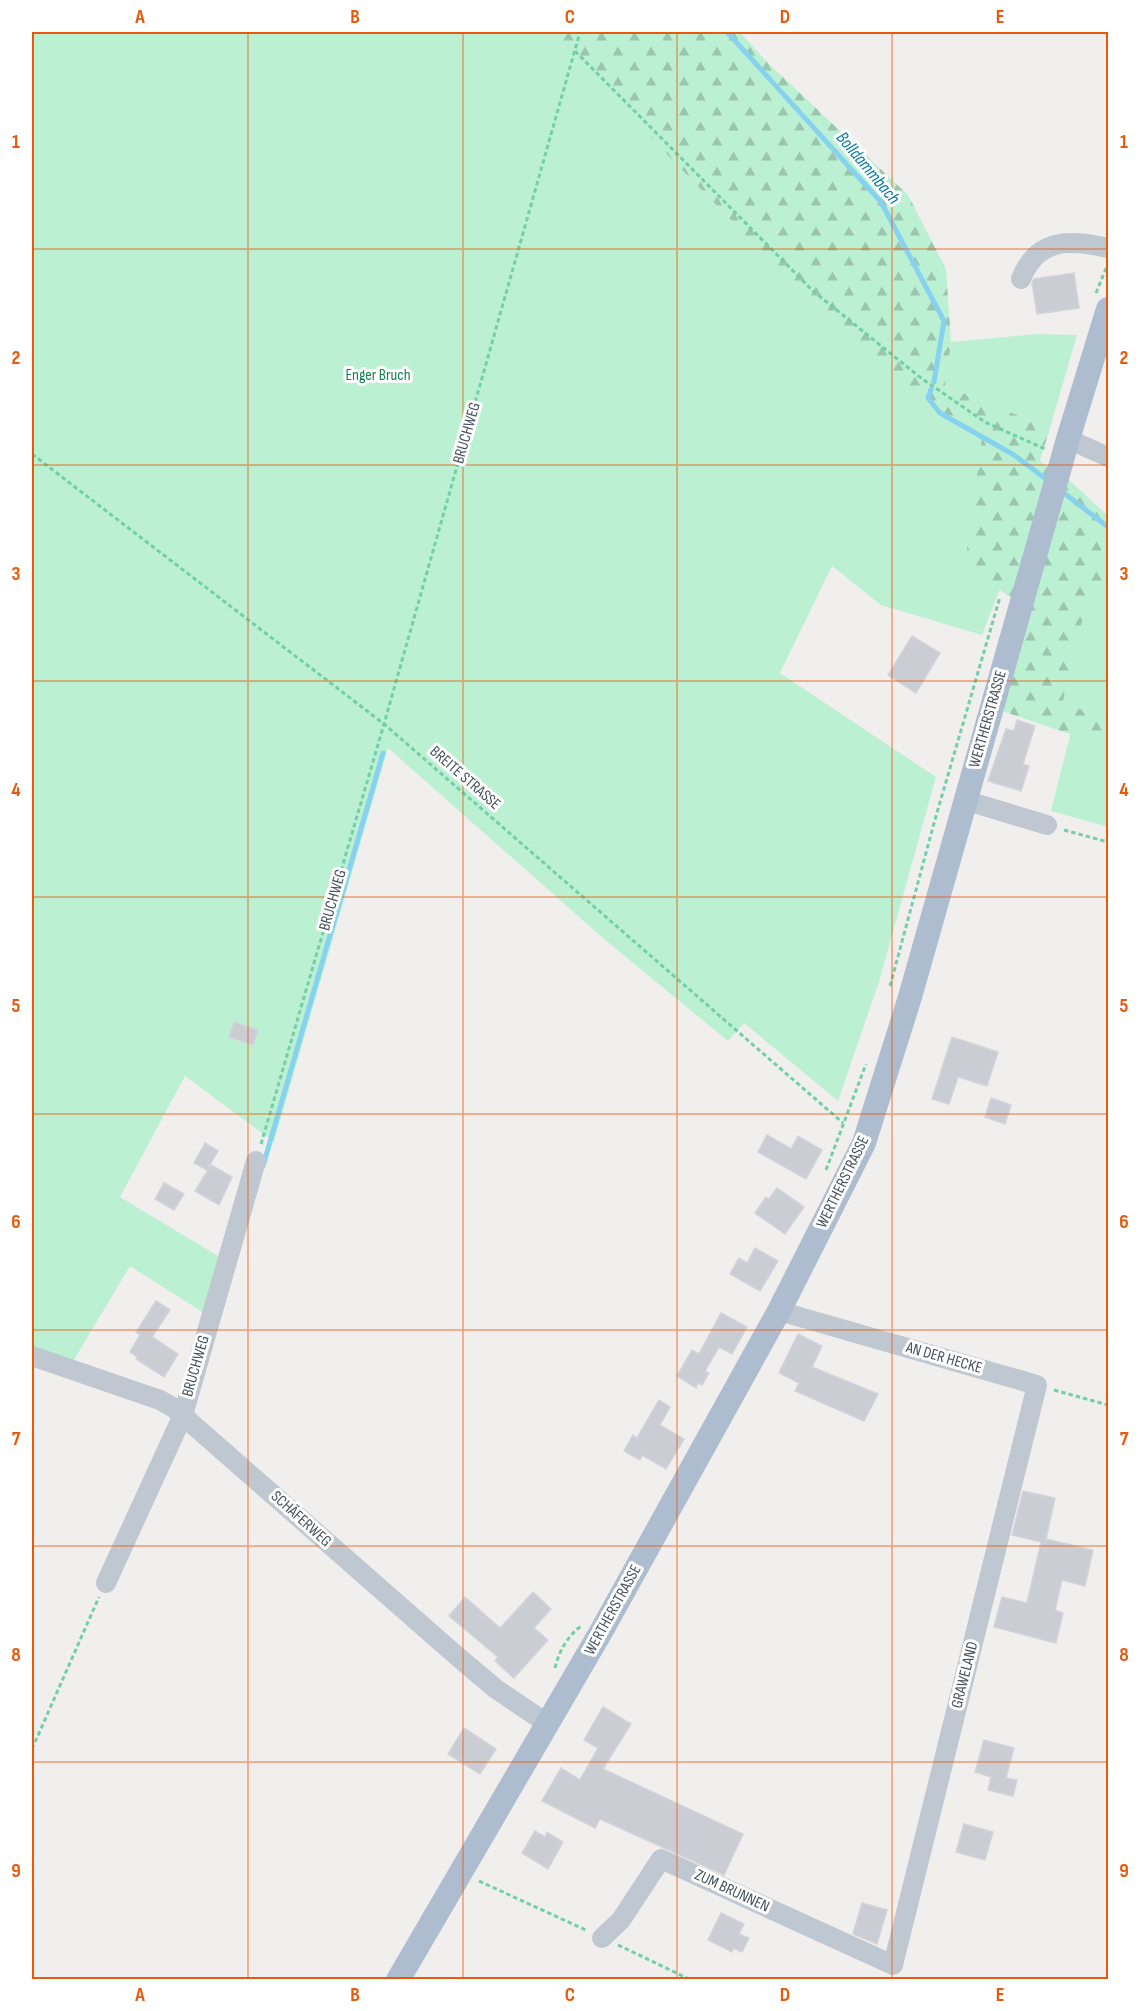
<svg xmlns="http://www.w3.org/2000/svg" width="1140" height="2011" font-family="'Sofia Sans Condensed',sans-serif">
<defs>
<pattern id="forest-firs" width="22" height="20" patternUnits="userSpaceOnUse" patternTransform="scale(1.5)"><rect width="22" height="20" fill="#bcf0d3"/><path d="M5 1l3.5 6h-7zM16 11l3.5 6h-7z" fill="#9bc5ae"/></pattern>
</defs>
<rect width="100%" height="100%" fill="#f1efee"/>
<g fill="#bcf0d3">
<polygon points="32,32 548,32 940,406 1043,448 1000,589 982,635 881,605 832,566 780,673 936,777 879,982 838,1101 744,1023 728,1041 604,939 388,748 274,1142 185,1076 120,1197 223,1259 207,1315 130,1266 72,1363 32,1349"/>
<polygon points="1038,334 1077,335 1050,428 945,386 951,342"/>
<path d="M 1108,581 L 1108,720 L 1063,702 C 1070,666 1078,604 1108,581 Z"/>
<polygon points="1071,732 1108,747 1108,827 1051,811"/>
</g>
<path fill="url(#forest-firs)" d="M 548,32 L 740,32 L 767,62 L 908,195 L 946,269 L 951,342 L 945,386 L 1050,428 L 1040,461 L 1068,479 L 1108,516 L 1108,581 C 1078,604 1071,666 1063,702 L 1108,720 L 1108,747 L 996,709 L 1027,609 L 965,565 L 983,430 L 918,402 L 803,294 Z"/>
<g fill="none" stroke-linecap="round" stroke-linejoin="round">
<g stroke="#87d2ef" stroke-width="5">
<polyline points="727,32 881,202 944,321 934,382"/>
<polyline points="931,389 928,398 940,413 1014,455 1050,482"/>
<polyline points="1060,490 1108,527"/>
<polyline points="263,1166 383,753"/>
</g>
</g>
<g fill="#cacdd4" stroke="#d2d4da" stroke-width="1.5">
<polygon points="1074,273 1079,308 1037,314 1032,283 1034,279"/>
<polygon points="912,636 940,653 916,693 888,675"/>
<polygon points="1017,720 1035,726 1023,764 1029,766 1021,791 988,781 1006,729 1014,731"/>
<polygon points="234,1022 258,1030 253,1045 229,1037"/>
<polygon points="952,1037 998,1052 987,1086 958,1077 949,1104 932,1099"/>
<polygon points="991,1098 1011,1105 1005,1124 985,1117"/>
<polygon points="767,1135 791,1149 798,1136 822,1150 806,1179 758,1152"/>
<polygon points="205,1143 218,1151 207,1170 194,1163"/>
<polygon points="211,1165 232,1177 219,1205 195,1191"/>
<polygon points="164,1183 184,1194 174,1210 155,1199"/>
<polygon points="777,1188 804,1207 785,1234 755,1213 766,1197 769,1199"/>
<polygon points="755,1248 778,1261 760,1291 730,1274 739,1258 747,1263"/>
<polygon points="156,1301 170,1310 152,1337 178,1354 164,1377 136,1359 137,1357 130,1352 140,1335 136,1332"/>
<polygon points="721,1313 747,1327 732,1354 719,1347 705,1371 709,1373 702,1385 698,1383 696,1388 677,1376 692,1350 699,1354"/>
<polygon points="798,1334 822,1346 812,1367 878,1394 864,1421 795,1391 799,1383 779,1373"/>
<polygon points="659,1400 670,1407 660,1425 684,1439 666,1469 642,1455 640,1460 624,1451 633,1435 637,1438"/>
<polygon points="1023,1491 1055,1498 1046,1539 1093,1550 1085,1586 1062,1580 1055,1610 1063,1613 1056,1643 994,1627 1002,1597 1027,1603 1041,1542 1012,1535"/>
<polygon points="533,1592 551,1609 534,1628 548,1640 514,1678 495,1661 498,1657 449,1616 465,1597 500,1628"/>
<polygon points="603,1707 631,1724 603,1769 743,1834 724,1875 600,1819 595,1828 542,1801 561,1768 580,1780 598,1748 584,1740"/>
<polygon points="464,1728 496,1749 480,1774 448,1754"/>
<polygon points="984,1740 1014,1748 1006,1778 1017,1780 1013,1796 988,1790 991,1777 975,1772"/>
<polygon points="964,1824 993,1832 985,1860 956,1852"/>
<polygon points="535,1831 545,1837 547,1832 563,1842 548,1869 522,1853"/>
<polygon points="862,1903 887,1910 877,1944 853,1934"/>
<polygon points="721,1913 744,1924 739,1934 749,1938 742,1952 733,1948 732,1952 708,1940"/>
</g>
<g fill="none" stroke-linecap="round" stroke-linejoin="round">
<g stroke="#72cfa8" stroke-width="3" stroke-dasharray="4.5 3" stroke-linecap="butt">
<polyline points="575,51 813,291 921,378 985,422 1045,449"/>
<polyline points="1096,293 1107,266"/>
<polyline points="32,454 384,724 843,1123"/>
<polyline points="1064,830 1108,842"/>
<polyline points="890,986 936,816 1000,597"/>
<polyline points="261,1144 384,724 580,32"/>
<polyline points="826,1170 866,1064"/>
<polyline points="1054,1390 1108,1405"/>
<path d="M 555,1668 C 559,1651 567,1637 581,1626"/>
<polyline points="32,1749 99,1597"/>
<polyline points="479,1881 588,1931"/>
<polyline points="618,1945 691,1980"/>
</g>
<g stroke="#bfc8d1" stroke-width="20">
<path d="M 1021,279 C 1037,238 1069,239 1108,248"/>
<polyline points="1068,439 1108,457"/>
<polyline points="964,800 1047,825"/>
<polyline points="32,1356 160,1400 174,1408 458,1657 496,1689 548,1724"/>
<polyline points="106,1583 183,1415 256,1161"/>
<polyline points="602,1938 621,1920 661,1859 893,1965 1037,1385 779,1311"/>
</g>
<polyline stroke="#adbcce" stroke-width="24" points="398,1980 602,1630 779,1311 864,1143 910,997 1068,439 1108,309"/>
</g>
<path fill="none" stroke="#e8590c" stroke-width="1.5" stroke-opacity="0.55" d="M 248,32 L 248,1980M 463,32 L 463,1980M 677,32 L 677,1980M 892,32 L 892,1980M 32,249 L 1108,249M 32,465 L 1108,465M 32,681 L 1108,681M 32,897 L 1108,897M 32,1114 L 1108,1114M 32,1330 L 1108,1330M 32,1546 L 1108,1546M 32,1762 L 1108,1762"/>
<g text-anchor="middle" dominant-baseline="central" stroke-width="6" stroke-linejoin="round" paint-order="stroke">
<g font-size="16" fill="#148152" stroke="#fff">
<text x="378" y="375">Enger Bruch</text>
</g>
<g font-size="16" fill="#46515d" stroke="#fff">
<text transform="translate(467 433) rotate(-74)">BRUCHWEG</text>
<text transform="translate(988 719) rotate(-74)">WERTHERSTRASSE</text>
<text transform="translate(465 778) rotate(41)">BREITE STRASSE</text>
<text transform="translate(333 900) rotate(-74)">BRUCHWEG</text>
<text transform="translate(843 1182) rotate(-64)">WERTHERSTRASSE</text>
<text transform="translate(944 1358) rotate(16)">AN DER HECKE</text>
<text transform="translate(196 1366) rotate(-74)">BRUCHWEG</text>
<text transform="translate(301 1519) rotate(42)">SCHÄFERWEG</text>
<text transform="translate(613 1610) rotate(-61)">WERTHERSTRASSE</text>
<text transform="translate(965 1675) rotate(-76)">GRAWELAND</text>
<text transform="translate(732 1891) rotate(25)">ZUM BRUNNEN</text>
</g>
<g font-size="18" font-style="italic" fill="#087aa6" stroke="#fff">
<text transform="translate(868 168) rotate(50)">Bolldammbach</text>
</g>
</g>
<rect width="1140" height="2011" fill="none" stroke="#ffffff" stroke-width="66"/>
<rect x="33" y="33" width="1074" height="1945" fill="none" stroke="#e8590c" stroke-width="2"/>
<g font-size="20" text-anchor="middle" font-weight="bold" fill="#e8590c">
<text x="140" y="23">A</text>
<text x="355" y="23">B</text>
<text x="570" y="23">C</text>
<text x="785" y="23">D</text>
<text x="1000" y="23">E</text>
<text x="16" y="148">1</text>
<text x="1124" y="148">1</text>
<text x="16" y="364">2</text>
<text x="1124" y="364">2</text>
<text x="16" y="580">3</text>
<text x="1124" y="580">3</text>
<text x="16" y="796">4</text>
<text x="1124" y="796">4</text>
<text x="16" y="1012">5</text>
<text x="1124" y="1012">5</text>
<text x="16" y="1228">6</text>
<text x="1124" y="1228">6</text>
<text x="16" y="1445">7</text>
<text x="1124" y="1445">7</text>
<text x="16" y="1661">8</text>
<text x="1124" y="1661">8</text>
<text x="16" y="1877">9</text>
<text x="1124" y="1877">9</text>
<text x="140" y="2001">A</text>
<text x="355" y="2001">B</text>
<text x="570" y="2001">C</text>
<text x="785" y="2001">D</text>
<text x="1000" y="2001">E</text>
</g>
</svg>
